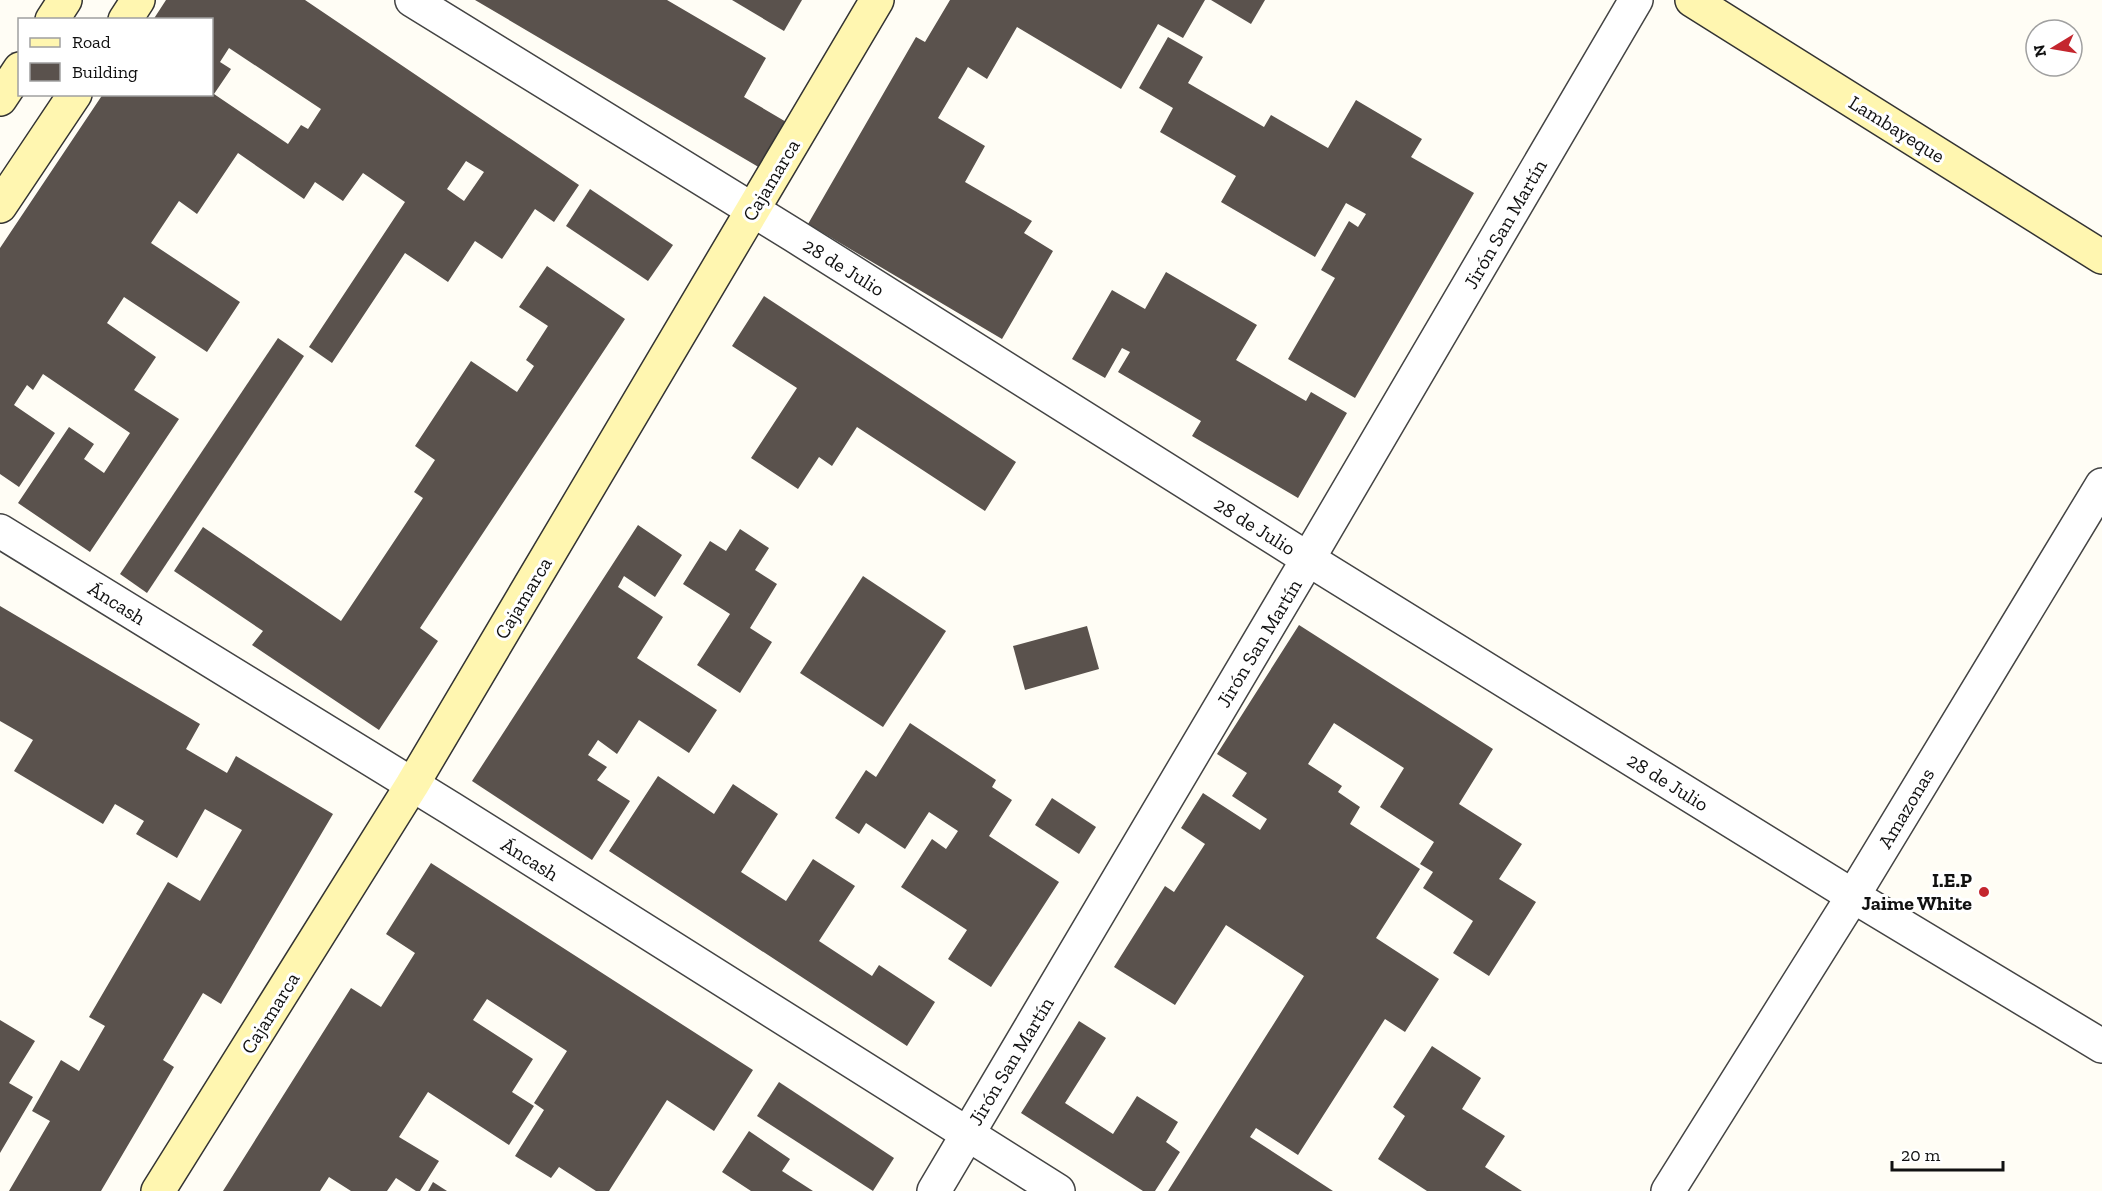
<svg xmlns="http://www.w3.org/2000/svg" width="2102" height="1191" font-family="'Zilla Slab',serif">
<rect width="100%" height="100%" fill="#fffdf5"/>
<g fill="#5a524d" fill-rule="evenodd">
<path d="M 166,0 L 305,0 L 579,185 L 554,222 L 535,209 L 502,259 L 475,241 L 448,282 L 405,253 L 332,363 L 309,347 L 405,202 L 363,173 L 343,201 L 315,182 L 304,199 L 238,153 L 197,214 L 179,201 L 151,243 L 240,302 L 207,352 L 124,297 L 107,323 L 156,357 L 134,390 L 179,419 L 90,552 L 18,503 L 69,427 L 94,444 L 84,459 L 104,473 L 130,433 L 43,374 L 33,390 L 27,385 L 14,405 L 55,433 L 19,487 L 0,474 L 0,248 L 103,94 L 212,94 L 212,20 L 153,20 ZM 229,48 L 321,109 L 308,129 L 301,125 L 288,144 L 214,94 L 231,69 L 220,62 ZM 466,161 L 484,172 L 464,201 L 447,189 Z"/>
<polygon points="475,0 667,0 766,58 744,97 793,126 767,172"/>
<polygon points="732,0 802,0 784,31"/>
<polygon points="950,0 1205,0 1183,38 1158,24 1121,89 1017,27 987,79 968,67 938,118 985,146 965,182 1032,221 1024,233 1053,251 1002,339 808,224 916,37 925,42"/>
<polygon points="1211,0 1265,0 1251,24"/>
<polygon points="1168,37 1203,57 1188,83 1264,127 1271,115 1328,148 1356,100 1422,139 1411,157 1474,193 1355,398 1288,359 1335,278 1321,270 1349,221 1358,227 1366,214 1346,203 1315,257 1221,202 1236,176 1160,132 1173,108 1139,88"/>
<polygon points="590,189 673,245 648,281 566,226"/>
<polygon points="547,266 625,319 420,628 438,641 379,730 252,645 263,631 174,571 203,527 341,621 423,498 414,492 435,460 415,446 471,361 517,392 534,366 526,360 548,326 519,307"/>
<polygon points="1166,272 1257,325 1236,360 1306,401 1311,392 1347,413 1298,498 1192,436 1201,421 1118,372 1130,352 1122,348 1105,378 1072,359 1112,290 1145,309"/>
<polygon points="764,296 1016,462 985,511 857,427 832,466 819,457 798,489 751,458 797,388 732,346"/>
<polygon points="278,338 304,356 147,593 120,574"/>
<polygon points="638,525 682,555 655,597 624,576 618,587 663,617 637,658 717,710 689,753 639,720 617,754 598,740 588,755 607,767 597,780 630,801 592,860 472,781"/>
<polygon points="740,529 769,548 755,570 777,584 750,628 772,642 740,693 697,665 730,614 683,584 710,541 726,551"/>
<polygon points="863,576 946,631 883,727 800,673"/>
<polygon points="0,606 200,724 186,749 227,773 236,756 333,814 221,1004 203,993 163,1060 174,1067 101,1191 9,1191 50,1121 32,1111 61,1060 79,1071 105,1026 89,1017 168,882 200,901 242,830 205,809 177,858 136,834 144,821 115,804 103,824 14,771 33,740 0,721"/>
<polygon points="1299,625 1493,749 1459,804 1522,844 1499,879 1536,902 1489,976 1453,953 1473,921 1423,888 1433,872 1420,864 1434,842 1380,807 1404,768 1334,723 1308,764 1342,786 1338,792 1360,807 1350,824 1420,869 1376,938 1439,979 1405,1032 1385,1019 1298,1155 1256,1128 1250,1137 1333,1191 1168,1191 1304,976 1226,925 1175,1005 1114,967 1165,886 1174,892 1205,844 1181,828 1203,793 1260,830 1267,819 1232,796 1247,773 1217,754"/>
<polygon points="1087,626 1099,669 1025,690 1013,646"/>
<polygon points="910,723 996,780 992,787 1012,800 989,836 1059,882 991,987 948,959 967,930 901,887 932,839 946,849 958,831 929,812 905,849 866,823 859,834 835,818 866,770 876,777"/>
<polygon points="658,776 714,814 733,784 778,814 741,872 786,901 813,859 855,886 819,941 872,976 879,965 935,1002 907,1046 609,851"/>
<polygon points="1052,798 1096,827 1079,854 1035,825"/>
<polygon points="431,863 753,1070 714,1131 667,1100 609,1191 596,1191 559,1167 551,1178 515,1156 544,1110 534,1103 567,1051 487,999 473,1020 533,1059 512,1092 534,1106 509,1145 428,1092 399,1137 439,1161 420,1191 416,1191 396,1178 387,1191 351,1191 329,1177 320,1191 223,1191 351,988 381,1007 415,953 386,934"/>
<polygon points="0,1020 35,1041 9,1083 33,1097 0,1153"/>
<polygon points="1079,1021 1106,1038 1065,1103 1113,1134 1137,1096 1178,1122 1166,1142 1180,1152 1155,1191 1143,1191 1021,1113"/>
<polygon points="1432,1046 1481,1078 1462,1109 1505,1136 1485,1167 1522,1191 1427,1191 1378,1159 1405,1116 1393,1107"/>
<polygon points="779,1082 894,1158 873,1191 757,1116"/>
<polygon points="749,1131 790,1159 782,1171 813,1191 751,1191 722,1172"/>
<polygon points="433,1182 447,1191 428,1191"/>
</g>
<g fill="none" stroke-linecap="round" stroke-linejoin="round">
<defs>
<g id="street">
<polyline points="412,0 795,236 1308,559 1853,896 2102,1046"/>
<polyline points="0,531 452,809 1058,1191"/>
<polyline points="934,1191 1308,559 1636,0"/>
<polyline points="1668,1191 1853,896 2102,485"/>
</g>
<g id="secondary">
<polyline points="1692,0 2102,257"/>
<polyline points="52,20 65,0"/>
<polyline points="125,20 138,0"/>
<polyline points="0,99 20,69"/>
<polyline points="0,206 75,94"/>
<polyline points="158,1191 412,785 877,0"/>
</g>
</defs>
<use href="#street" stroke="#444" stroke-width="36"/>
<use href="#secondary" stroke="#333" stroke-width="36"/>
<use href="#street" stroke="#fff" stroke-width="33"/>
<use href="#secondary" stroke="#fff6b0" stroke-width="33"/>
</g>
<circle fill="#c4262e" stroke="#fff" stroke-width="2" cx="1984" cy="892" r="6"/>
<g text-anchor="middle" dominant-baseline="central" stroke-width="6" stroke-linejoin="round" paint-order="stroke">
<g font-size="20" fill="#111" stroke="#fff">
<text transform="translate(1897 129) rotate(32)">Lambayeque</text>
<text transform="translate(771 180) rotate(-59)">Cajamarca</text>
<text transform="translate(1505 224) rotate(-60)">Jirón San Martín</text>
<text transform="translate(844 267) rotate(32)">28 de Julio</text>
<text transform="translate(1255 526) rotate(32)">28 de Julio</text>
<text transform="translate(523 598) rotate(-59)">Cajamarca</text>
<text transform="translate(117 603) rotate(32)">Áncash</text>
<text transform="translate(1259 643) rotate(-59)">Jirón San Martín</text>
<text transform="translate(1668 782) rotate(32)">28 de Julio</text>
<text transform="translate(1906 808) rotate(-59)">Amazonas</text>
<text transform="translate(530 859) rotate(32)">Áncash</text>
<text transform="translate(270 1013) rotate(-58)">Cajamarca</text>
<text transform="translate(1011 1061) rotate(-59)">Jirón San Martín</text>
</g>
<g font-size="20" font-weight="bold" fill="#111" stroke="#fff" text-anchor="end">
<text x="1972" y="880">I.E.P<tspan x="1972" dy="23">Jaime White</tspan></text>
</g>
</g>
<rect x="18" y="18" width="195" height="78" fill="#ffffff" stroke="#a0a0a0" stroke-width="1.5"/>
<rect x="30" y="38" width="30" height="9" fill="#fff6b0" stroke="#a0a0a0" stroke-width="1.5"/>
<text x="72" y="48" font-size="18" fill="#111111">Road</text>
<rect x="30" y="63" width="30" height="18" fill="#5a524d" stroke="#a0a0a0" stroke-width="1.5"/>
<text x="72" y="78" font-size="18" fill="#111111">Building</text>
<g transform="translate(2054 48) rotate(259)"><circle r="28" fill="#ffffff" stroke="#a0a0a0" stroke-width="1.5"/>
<path d="M0-4.5L10 22L0 15L-10 22Z" fill="#c4262e"/>
<text y="-9" font-size="16" font-weight="bold" text-anchor="middle" fill="#111111">N</text>
</g>
<path d="M1892 1161v9h111v-9" fill="none" stroke="#111111" stroke-width="3"/>
<text x="1901" y="1161" font-size="18" fill="#111111" stroke="#ffffff" stroke-width="4.5" paint-order="stroke">20 m</text>
</svg>
